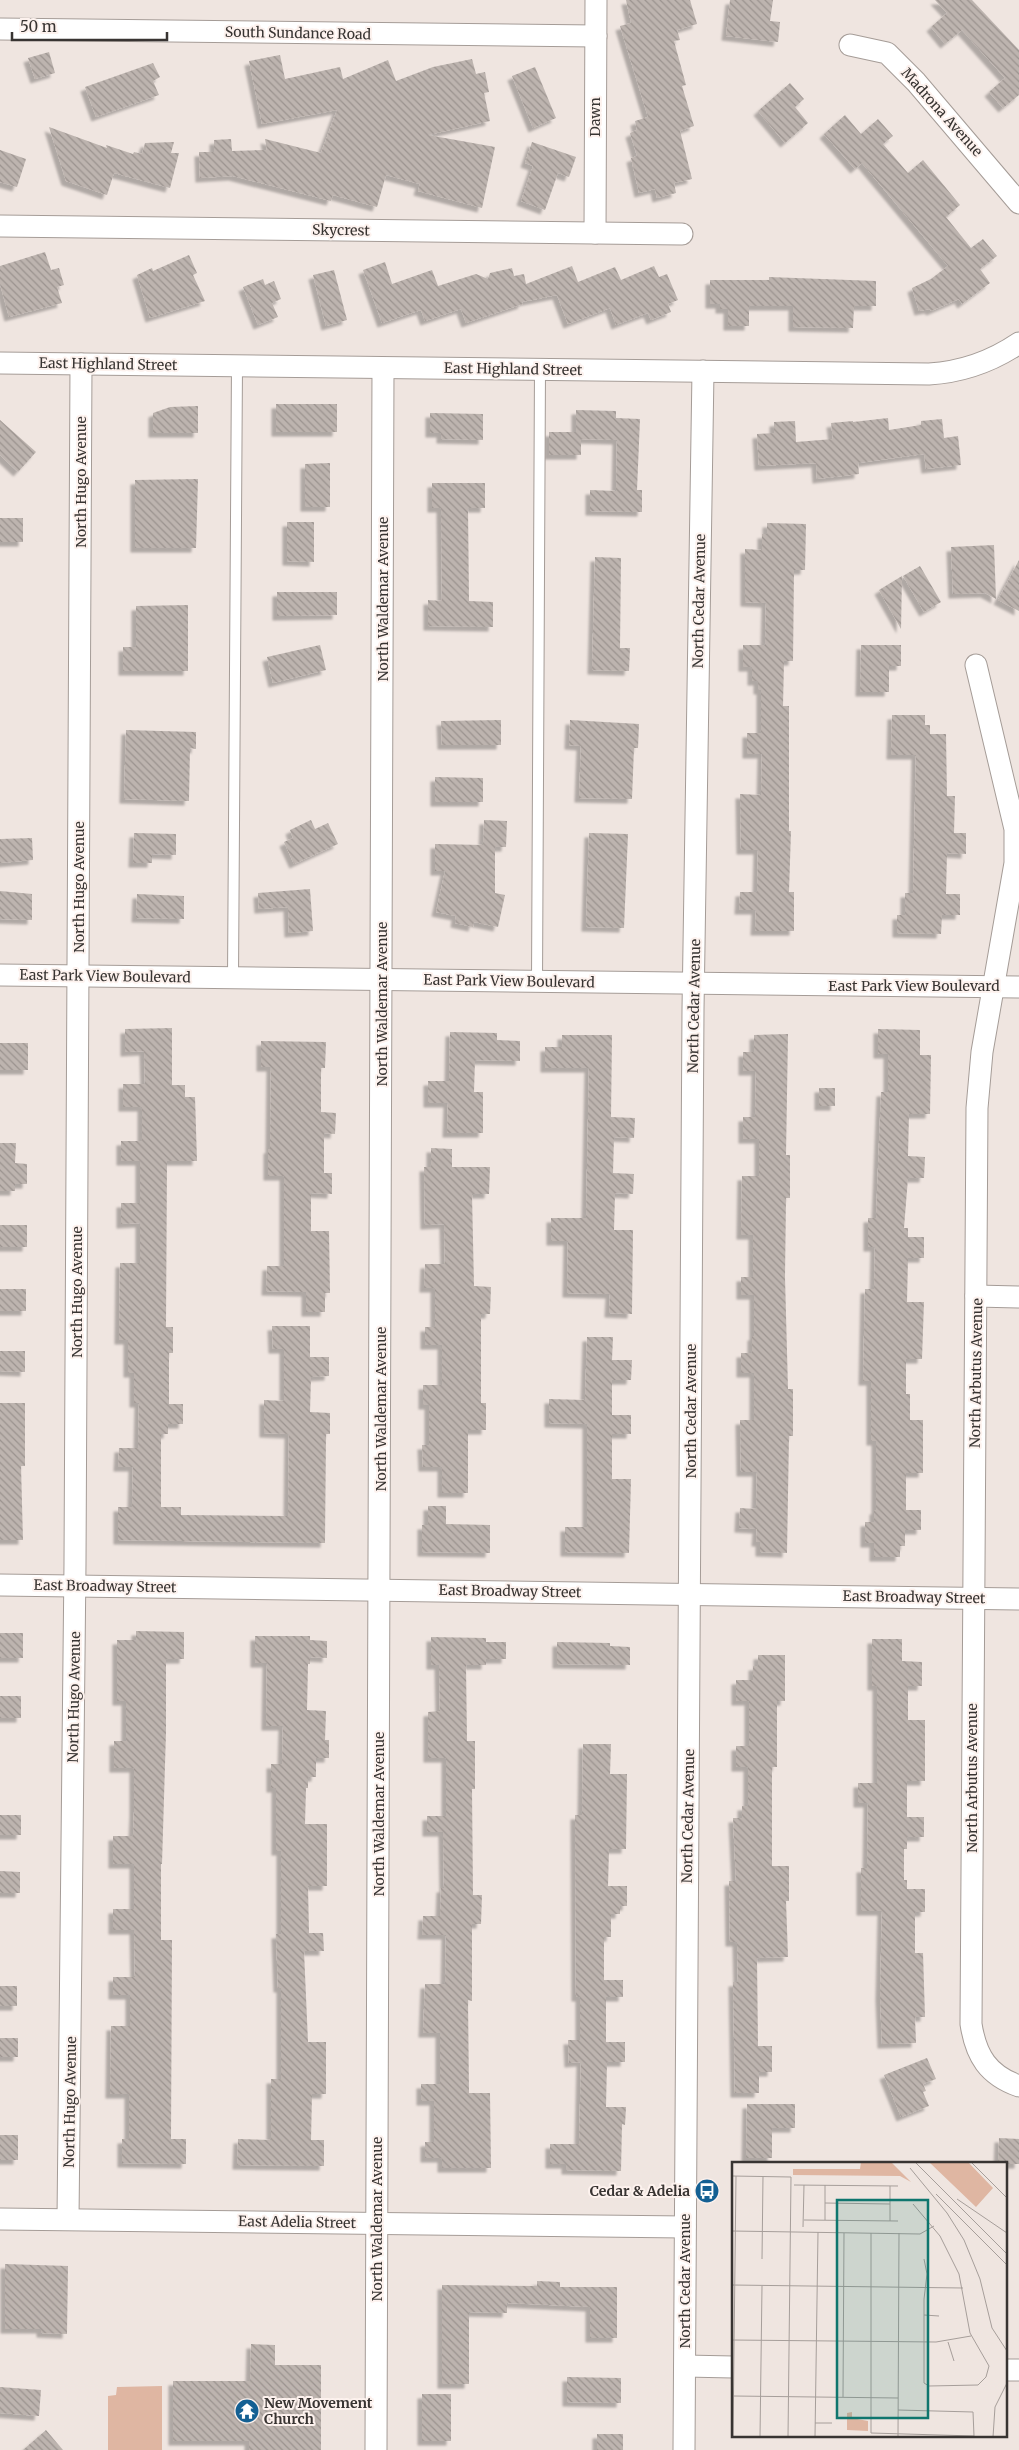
<svg xmlns="http://www.w3.org/2000/svg" width="1019" height="2450" font-family="Merriweather,serif">
<defs>
<pattern id="building-back-hatch" width="6" height="6" patternUnits="userSpaceOnUse" patternTransform="scale(1.25)"><rect width="6" height="6" fill="#bdb4af"/><path d="M-1 5l2 2M0 0l6 6M5-1l2 2" fill="none" stroke="#9b938f"/></pattern>
<filter id="shadow"><feDropShadow dx="-4.5" dy="4.5" stdDeviation="1" flood-color="#0004"/></filter>
</defs>
<rect width="100%" height="100%" fill="#efe5e0"/>
<polygon fill="#dfb6a2" points="162,2386 162,2450 108,2450 108,2396 116,2395 117,2387"/>
<g fill="url(#building-back-hatch)" filter="url(#shadow)">
<polygon points="626,0 690,0 697,24 677,30 680,40 674,41 686,85 682,86 694,126 680,131 692,179 674,183 676,193 657,198 655,189 639,193 631,158 637,156 630,133 637,130 635,121 648,117 620,26 631,23"/>
<polygon points="730,0 773,0 770,21 780,22 778,42 726,36"/>
<polygon points="935,0 972,0 1019,50 1019,95 1003,108 989,92 1005,78 979,49 962,30 945,44 931,27 947,13"/>
<polygon points="49,52 55,73 35,79 28,58"/>
<polygon points="280,55 285,79 340,67 343,79 388,60 396,81 433,67 472,59 476,74 485,72 489,92 484,93 490,121 428,135 495,147 482,208 418,191 420,184 386,175 377,207 333,195 331,201 233,176 200,178 199,152 214,152 214,140 231,139 232,151 267,150 265,139 321,153 337,110 262,124 249,61"/>
<polygon points="153,63 160,77 153,81 159,95 96,117 85,87"/>
<polygon points="535,67 556,118 533,128 512,76"/>
<polygon points="790,83 804,99 795,107 808,123 785,143 758,111"/>
<polygon points="845,115 861,134 878,119 893,136 883,144 908,173 923,160 960,205 946,217 971,248 983,239 997,256 980,269 990,283 962,304 959,299 931,311 929,309 919,311 912,288 931,279 948,266 862,163 855,169 824,134"/>
<polygon points="49,127 107,148 106,145 133,154 134,152 142,154 145,143 174,142 171,153 179,153 170,188 114,173 107,195 66,181"/>
<polygon points="532,142 576,157 569,177 558,173 545,210 521,201 533,166 525,163"/>
<polygon points="0,150 26,159 17,187 0,182"/>
<polygon points="45,252 51,270 59,268 64,285 57,287 62,303 9,317 0,284 0,266"/>
<polygon points="189,255 197,273 193,275 205,301 150,318 137,275 152,268 153,271"/>
<polygon points="385,262 392,284 432,270 438,286 476,274 488,279 490,273 512,268 514,276 524,274 526,284 572,266 578,282 615,267 621,280 654,266 659,277 667,274 678,300 668,304 671,312 651,320 648,313 616,325 610,308 568,324 557,295 522,302 523,304 466,323 461,309 425,321 421,310 382,323 363,270"/>
<polygon points="334,270 347,320 326,326 313,275"/>
<polygon points="769,277 876,281 876,306 854,306 853,328 793,327 793,306 749,306 749,326 728,326 728,309 720,309 720,304 710,304 710,280 769,280"/>
<polygon points="263,279 265,285 274,281 281,299 272,303 278,317 258,325 243,287"/>
<rect x="276" y="404" width="61" height="28"/>
<polygon points="198,406 198,433 153,433 153,413 170,407"/>
<polygon points="576,410 616,411 616,418 640,419 637,490 642,490 642,512 590,511 590,490 616,491 617,440 581,439 581,455 549,455 549,432 576,432"/>
<polygon points="430,413 483,414 483,440 441,439 441,433 430,433"/>
<polygon points="888,418 889,430 921,425 921,421 942,419 944,438 958,436 961,465 926,469 924,454 858,463 859,474 817,479 816,463 759,466 757,434 774,433 774,422 795,421 796,442 833,439 831,423 853,421 853,422"/>
<polygon points="0,420 36,452 18,472 0,455"/>
<polygon points="330,463 330,507 305,507 305,464"/>
<polygon points="198,479 196,548 135,548 135,480"/>
<polygon points="432,483 485,483 485,508 468,508 469,601 493,602 493,627 428,626 428,600 442,601 441,508 432,508"/>
<rect x="0" y="518" width="23" height="24"/>
<polygon points="287,522 314,522 314,562 287,561"/>
<polygon points="767,523 806,524 805,570 794,570 793,661 784,661 783,706 789,706 789,831 791,831 789,892 794,892 794,931 755,931 756,910 739,910 740,892 757,892 758,850 741,850 740,794 761,795 762,754 747,754 747,733 761,733 761,690 758,690 758,681 752,681 752,667 743,667 743,645 765,645 766,603 745,602 745,549 762,550 762,534 767,534"/>
<polygon points="994,545 996,599 985,593 953,594 951,547"/>
<polygon points="595,557 621,558 620,648 630,648 629,671 592,670"/>
<polygon points="1019,560 1019,611 998,600"/>
<polygon points="920,566 941,602 924,612 903,576"/>
<polygon points="902,576 901,629 879,590"/>
<polygon points="277,592 337,592 337,615 277,616"/>
<polygon points="188,605 188,671 123,671 123,647 136,647 136,606"/>
<polygon points="320,645 326,670 273,683 267,657"/>
<polygon points="861,645 901,645 901,666 889,666 889,692 860,692"/>
<polygon points="892,715 925,715 925,725 930,725 930,734 946,734 947,796 955,796 954,833 966,833 966,854 947,853 946,894 960,894 960,915 942,915 941,934 897,933 897,915 905,915 905,893 913,893 916,755 891,755"/>
<polygon points="501,720 501,745 442,745 441,721"/>
<polygon points="570,720 639,724 638,748 634,748 632,799 579,798 581,746 569,745"/>
<polygon points="126,730 196,732 196,749 190,748 189,801 124,799"/>
<polygon points="435,777 483,778 483,802 435,802"/>
<polygon points="311,820 315,829 328,823 338,844 294,864 284,842 293,838 290,830"/>
<polygon points="484,820 507,821 506,847 495,847 495,893 505,895 498,927 474,922 473,927 455,923 456,916 436,912 445,871 435,871 435,844 483,845"/>
<polygon points="134,833 176,834 176,855 152,854 152,863 133,863"/>
<polygon points="589,833 628,834 624,928 586,927"/>
<polygon points="32,838 33,860 0,863 0,839"/>
<polygon points="310,889 313,931 289,933 288,907 259,909 258,893"/>
<polygon points="0,891 32,894 32,920 0,919"/>
<polygon points="137,894 184,896 184,919 136,918"/>
<polygon points="172,1028 172,1085 185,1085 185,1097 195,1097 197,1161 167,1161 166,1327 173,1327 173,1353 169,1353 169,1404 183,1404 183,1424 168,1424 168,1434 161,1434 161,1507 181,1507 181,1515 288,1516 289,1434 264,1433 264,1400 284,1401 284,1349 273,1349 272,1326 310,1326 310,1357 329,1357 329,1376 311,1377 310,1412 330,1413 330,1434 326,1434 325,1543 118,1540 118,1507 132,1507 133,1467 118,1467 119,1448 138,1448 139,1403 134,1403 134,1373 128,1373 128,1340 119,1340 120,1263 140,1263 140,1223 121,1224 121,1203 140,1203 140,1161 121,1161 121,1141 142,1141 142,1107 123,1107 123,1084 145,1084 144,1051 125,1052 125,1029"/>
<polygon points="878,1029 920,1030 920,1055 931,1055 930,1114 909,1114 908,1156 925,1157 924,1178 908,1178 904,1228 908,1228 908,1237 924,1237 924,1258 908,1258 907,1302 924,1302 922,1359 906,1359 906,1394 910,1394 910,1420 923,1420 923,1473 906,1473 906,1510 921,1510 921,1530 905,1530 905,1546 900,1546 900,1557 874,1557 874,1543 865,1543 865,1522 874,1522 874,1510 876,1510 876,1441 871,1441 871,1381 863,1381 865,1289 874,1289 875,1247 868,1247 868,1218 876,1218 881,1092 888,1092 888,1054 878,1054"/>
<polygon points="450,1032 497,1033 497,1040 520,1041 520,1061 475,1060 474,1092 483,1092 483,1133 447,1133 448,1103 428,1103 428,1081 449,1081"/>
<polygon points="788,1034 786,1155 790,1155 790,1198 786,1198 785,1277 788,1389 793,1389 793,1436 789,1436 787,1553 760,1552 760,1542 756,1542 757,1529 739,1528 740,1508 756,1509 757,1472 741,1472 740,1420 754,1420 754,1373 741,1373 741,1353 752,1353 752,1336 754,1336 754,1295 741,1295 741,1277 753,1277 753,1235 741,1235 742,1176 759,1176 759,1139 743,1139 743,1117 755,1117 756,1071 743,1071 743,1052 754,1052 754,1035"/>
<polygon points="562,1035 612,1035 611,1117 635,1118 634,1138 614,1137 613,1173 634,1174 633,1194 615,1193 614,1230 633,1230 632,1314 609,1313 610,1294 567,1293 568,1241 551,1241 551,1218 586,1218 589,1068 545,1068 545,1047 562,1047"/>
<polygon points="261,1041 326,1042 325,1068 321,1068 321,1112 336,1113 335,1134 324,1133 324,1173 332,1173 332,1194 311,1193 311,1231 329,1231 330,1293 325,1293 325,1312 306,1312 306,1292 266,1291 267,1266 284,1266 284,1176 268,1176 268,1149 270,1149 271,1067 261,1067"/>
<rect x="0" y="1043" width="28" height="27"/>
<rect x="819" y="1088" width="16" height="18"/>
<polygon points="0,1143 16,1143 15,1163 27,1164 27,1184 15,1184 15,1191 0,1191"/>
<polygon points="431,1148 452,1149 452,1167 490,1167 489,1194 472,1194 474,1286 491,1287 490,1314 481,1314 481,1403 486,1403 486,1430 468,1430 468,1493 442,1493 442,1467 423,1467 422,1445 429,1445 429,1405 423,1405 423,1385 442,1385 442,1345 425,1345 425,1327 435,1327 435,1288 424,1288 425,1264 445,1264 444,1224 425,1225 424,1167 431,1167"/>
<rect x="0" y="1225" width="27" height="22"/>
<rect x="0" y="1289" width="26" height="22"/>
<polygon points="587,1337 613,1337 612,1360 632,1360 631,1380 612,1380 612,1415 631,1415 631,1434 612,1434 612,1479 631,1479 629,1553 565,1552 565,1527 587,1527 587,1424 549,1423 549,1399 585,1400"/>
<polygon points="0,1351 25,1351 25,1372 0,1371"/>
<polygon points="0,1403 25,1403 25,1466 21,1466 23,1540 0,1540"/>
<polygon points="428,1506 446,1506 446,1524 490,1525 490,1553 422,1552 422,1525 428,1525"/>
<polygon points="136,1631 184,1632 184,1659 166,1659 166,1732 162,1864 161,1864 161,1940 172,1940 171,2139 186,2139 186,2164 122,2163 122,2139 129,2139 129,2094 110,2094 111,2026 130,2026 130,1995 113,1995 113,1977 135,1977 134,1930 113,1930 113,1909 134,1909 134,1864 113,1864 113,1836 133,1836 134,1812 134,1768 114,1768 114,1741 126,1741 126,1701 117,1701 117,1640 136,1640"/>
<rect x="0" y="1633" width="23" height="25"/>
<polygon points="255,1636 310,1636 310,1640 327,1641 327,1658 310,1657 310,1664 308,1664 307,1710 326,1711 325,1740 329,1740 329,1758 316,1758 316,1777 308,1777 308,1788 306,1788 305,1824 327,1824 327,1886 308,1886 309,1933 323,1933 324,1951 304,1951 308,2042 326,2042 326,2094 312,2094 311,2140 324,2140 324,2166 237,2165 238,2139 271,2140 271,2079 281,2079 281,1988 278,1988 276,1934 281,1934 281,1851 276,1851 276,1788 271,1788 271,1764 282,1764 283,1726 266,1726 267,1663 255,1663"/>
<polygon points="431,1637 486,1638 486,1642 506,1642 506,1659 486,1659 486,1665 466,1665 467,1741 475,1741 475,1789 472,1789 473,1895 482,1895 481,1924 472,1924 472,2001 468,2000 469,2093 490,2093 491,2168 442,2168 442,2158 425,2158 425,2142 434,2142 434,2101 421,2101 421,2084 440,2084 440,2033 423,2033 425,1984 445,1984 446,1935 422,1935 423,1916 440,1916 441,1888 444,1888 443,1832 427,1832 427,1816 446,1816 446,1758 428,1758 428,1712 440,1711 439,1665 431,1665"/>
<polygon points="872,1639 902,1639 902,1661 922,1662 922,1686 908,1686 908,1720 925,1720 925,1781 907,1781 907,1817 924,1817 924,1837 907,1837 907,1849 904,1849 904,1880 907,1880 907,1889 925,1889 925,1912 915,1912 915,1953 923,1953 925,2017 915,2017 916,2043 882,2044 880,1996 882,1911 861,1911 861,1868 867,1868 868,1803 858,1803 858,1783 877,1783 877,1686 872,1686"/>
<polygon points="557,1642 610,1643 610,1646 630,1647 630,1665 557,1664"/>
<polygon points="758,1655 785,1655 785,1701 777,1701 777,1767 772,1767 772,1866 789,1866 789,1901 786,1901 788,1957 757,1958 758,2046 772,2046 772,2072 759,2072 759,2093 735,2093 733,1982 738,1982 737,1942 730,1942 729,1881 736,1881 733,1818 742,1818 742,1806 748,1806 748,1767 736,1767 736,1746 749,1746 749,1701 736,1701 736,1680 753,1680 753,1666 758,1666"/>
<rect x="0" y="1696" width="21" height="22"/>
<polygon points="583,1744 611,1744 610,1774 627,1774 626,1849 609,1849 608,1886 627,1886 627,1906 620,1906 620,1914 611,1914 611,1937 604,1937 604,1980 623,1980 623,1997 606,1997 606,2042 625,2042 625,2062 607,2062 606,2107 626,2107 625,2125 622,2124 621,2171 566,2170 566,2164 550,2164 550,2144 579,2144 581,2062 569,2063 568,2040 580,2040 580,1997 576,1997 575,1815 582,1815"/>
<rect x="0" y="1815" width="21" height="20"/>
<polygon points="0,1871 20,1872 20,1893 0,1893"/>
<rect x="0" y="1986" width="17" height="20"/>
<rect x="0" y="2038" width="18" height="19"/>
<polygon points="927,2058 936,2079 923,2084 926,2091 923,2092 929,2106 901,2117 884,2075"/>
<polygon points="747,2104 795,2104 795,2128 772,2128 772,2158 746,2158"/>
<rect x="0" y="2135" width="18" height="25"/>
<polygon points="999,2138 1019,2139 1019,2164 998,2164"/>
<polygon points="5,2264 68,2266 67,2334 41,2333 41,2329 5,2329"/>
<polygon points="537,2281 560,2282 560,2287 617,2287 617,2338 590,2338 590,2307 507,2303 507,2313 469,2312 469,2384 442,2384 442,2285 537,2286"/>
<polygon points="251,2344 275,2345 275,2365 321,2365 321,2450 249,2450 249,2441 173,2441 173,2381 250,2381"/>
<polygon points="567,2377 621,2378 621,2403 567,2402"/>
<polygon points="0,2387 41,2390 39,2416 0,2413"/>
<rect x="422" y="2394" width="29" height="47"/>
<polygon points="46,2430 63,2450 23,2450"/>
<rect x="597" y="2434" width="26" height="16"/>
</g>
<g fill="none" stroke-linecap="round" stroke-linejoin="round">
<defs>
<g id="service">
<polyline points="233,977 237,366"/>
<polyline points="537,982 540,369"/>
</g>
<g id="minor">
<polyline points="0,29 596,36"/>
<polyline points="850,45 887,53 916,82 1019,203"/>
<polyline points="0,226 682,234"/>
<polyline points="595,233 596,0"/>
<path d="M 0,363 L 929,374 C 962,372 991,362 1019,343"/>
<path d="M 976,665 L 1015,829 L 1015,863 L 982,1052 L 977,1108 L 971,2024 C 976,2056 988,2075 1019,2086"/>
<polyline points="0,975 1019,987"/>
<polyline points="976,1296 1019,1297"/>
<polyline points="0,1585 1019,1599"/>
<polyline points="0,2219 685,2227"/>
<polyline points="68,2219 75,1563 81,364"/>
<polyline points="685,2366 733,2367"/>
<polyline points="1005,2370 1019,2370"/>
<polyline points="376,2450 383,368"/>
<polyline points="684,2450 693,1010 703,371"/>
</g>
</defs>
<use href="#service" stroke="#a59c97" stroke-width="12"/>
<use href="#minor" stroke="#a59c97" stroke-width="23"/>
<use href="#service" stroke="#fff" stroke-width="10"/>
<use href="#minor" stroke="#fff" stroke-width="21"/>
</g>
<defs>
<symbol id="bus-disc" viewBox="-11 -11 22 22"><circle r="9.5" fill="#146093" stroke="#fdf2ee"/><path d="M-5-6H5V4H4V6H2V4H-2V6H-4V4H-5ZM-3.5-4V0h7V-4ZM-3.5 1.2v1.5H-2V1.2ZM2 1.2v1.5H3.5V1.2Z" fill="#fff"/></symbol>
<symbol id="temple-disc" viewBox="-11 -11 22 22"><circle r="9.5" fill="#146093" stroke="#fdf2ee"/><path d="M0-6L5-2H3V0L6.5 2.5H4V6H1.5V3h-3V6H-4V2.5H-6.5L-3 0V-2H-5Z" fill="#fff"/></symbol>
</defs>
<g fill-rule="evenodd">
<use href="#bus-disc" x="693" y="2177" width="28" height="28"/>
<use href="#temple-disc" x="233" y="2397" width="28" height="28"/>
</g>
<g text-anchor="middle" dominant-baseline="central" stroke-width="4" stroke-linejoin="round" paint-order="stroke">
<g font-size="14" fill="#383432" stroke="#fdf2ee">
<text transform="translate(298 33) rotate(1)">South Sundance Road</text>
<text transform="translate(942 112) rotate(48)">Madrona Avenue</text>
<text transform="translate(595 117) rotate(-90)">Dawn</text>
<text transform="translate(341 230) rotate(1)">Skycrest</text>
<text transform="translate(108 364) rotate(1)">East Highland Street</text>
<text transform="translate(513 369) rotate(1)">East Highland Street</text>
<text transform="translate(81 482) rotate(-90)">North Hugo Avenue</text>
<text transform="translate(383 599) rotate(-90)">North Waldemar Avenue</text>
<text transform="translate(699 601) rotate(-89)">North Cedar Avenue</text>
<text transform="translate(79 887) rotate(-90)">North Hugo Avenue</text>
<text transform="translate(105 976) rotate(1)">East Park View Boulevard</text>
<text transform="translate(509 981) rotate(1)">East Park View Boulevard</text>
<text x="914" y="986">East Park View Boulevard</text>
<text transform="translate(382 1004) rotate(-90)">North Waldemar Avenue</text>
<text transform="translate(694 1006) rotate(-89)">North Cedar Avenue</text>
<text transform="translate(77 1292) rotate(-90)">North Hugo Avenue</text>
<text transform="translate(976 1373) rotate(-89)">North Arbutus Avenue</text>
<text transform="translate(381 1409) rotate(-90)">North Waldemar Avenue</text>
<text transform="translate(691 1411) rotate(-90)">North Cedar Avenue</text>
<text transform="translate(105 1586) rotate(1)">East Broadway Street</text>
<text transform="translate(510 1591) rotate(1)">East Broadway Street</text>
<text transform="translate(914 1597) rotate(1)">East Broadway Street</text>
<text transform="translate(74 1697) rotate(-89)">North Hugo Avenue</text>
<text transform="translate(972 1778) rotate(-90)">North Arbutus Avenue</text>
<text transform="translate(379 1814) rotate(-90)">North Waldemar Avenue</text>
<text transform="translate(688 1816) rotate(-89)">North Cedar Avenue</text>
<text transform="translate(70 2102) rotate(-89)">North Hugo Avenue</text>
<text transform="translate(377 2219) rotate(-90)">North Waldemar Avenue</text>
<text transform="translate(297 2222) rotate(1)">East Adelia Street</text>
<text transform="translate(685 2281) rotate(-90)">North Cedar Avenue</text>
</g>
<g font-size="14" font-weight="bold" fill="#383432" stroke="#fdf2ee" text-anchor="end">
<text x="690" y="2191">Cedar &amp; Adelia</text>
<text x="264" y="2403" text-anchor="start">New Movement<tspan x="264" dy="16">Church</tspan></text>
</g>
</g>
<g transform="translate(732 2162)">
<rect width="275" height="275" fill="#efe5e0"/>
<path d="M 129,0 L 159,0 L 179,20 L 168,14 L 61,13 L 61,7 L 128,7 ZM 197,0 L 236,0 L 261,26 L 244,45 ZM 120,250 L 120,256 L 136,259 L 136,269 L 115,268 L 115,251 Z" fill="#dfb6a2"/>
<path fill="none" stroke="#a69e9a" stroke-width="1" d="M 183,0 L 275,92M 239,0 L 275,36M 178,6 L 215,51 L 232,78 L 248,117 L 260,166 L 275,189M 0,14 L 59,15 L 56,275M 62,23 L 166,24M 204,32 L 275,103M 225,37 L 275,71M 93,41 L 158,42M 181,42 L 208,74 L 227,112 L 238,171 L 257,204 L 254,215 L 246,223 L 197,224 L 192,221 L 192,137 L 195,112 L 192,97M 72,58 L 166,59M 93,58 L 93,23M 158,59 L 158,24M 71,65 L 72,23M 0,69 L 188,72 L 202,64M 139,71 L 139,271 L 242,274M 30,97 L 31,14M 0,123 L 231,126M 192,153 L 207,154M 0,178 L 204,180 L 239,174M 216,180 L 222,199M 1,234 L 166,236M 111,235 L 112,71M 166,248 L 241,250 L 242,274M 83,261 L 100,261M 166,274 L 167,71M 1,275 L 4,14M 28,275 L 30,124M 83,275 L 86,70M 261,275 L 263,245 L 275,221"/>
<path fill="#0f766e" fill-opacity="0.15" stroke="#0f766e" stroke-width="2.5" d="M 105,38 L 196,38 L 196,256 L 105,256 Z"/>
<rect width="275" height="275" fill="none" stroke="#383432" stroke-width="2.5"/>
</g>
<path d="M12 32v8h155v-8" fill="none" stroke="#383432" stroke-width="2.5"/>
<text x="20" y="32" font-size="15" fill="#383432" stroke="#fdf2ee" stroke-width="4" paint-order="stroke">50 m</text>
</svg>
